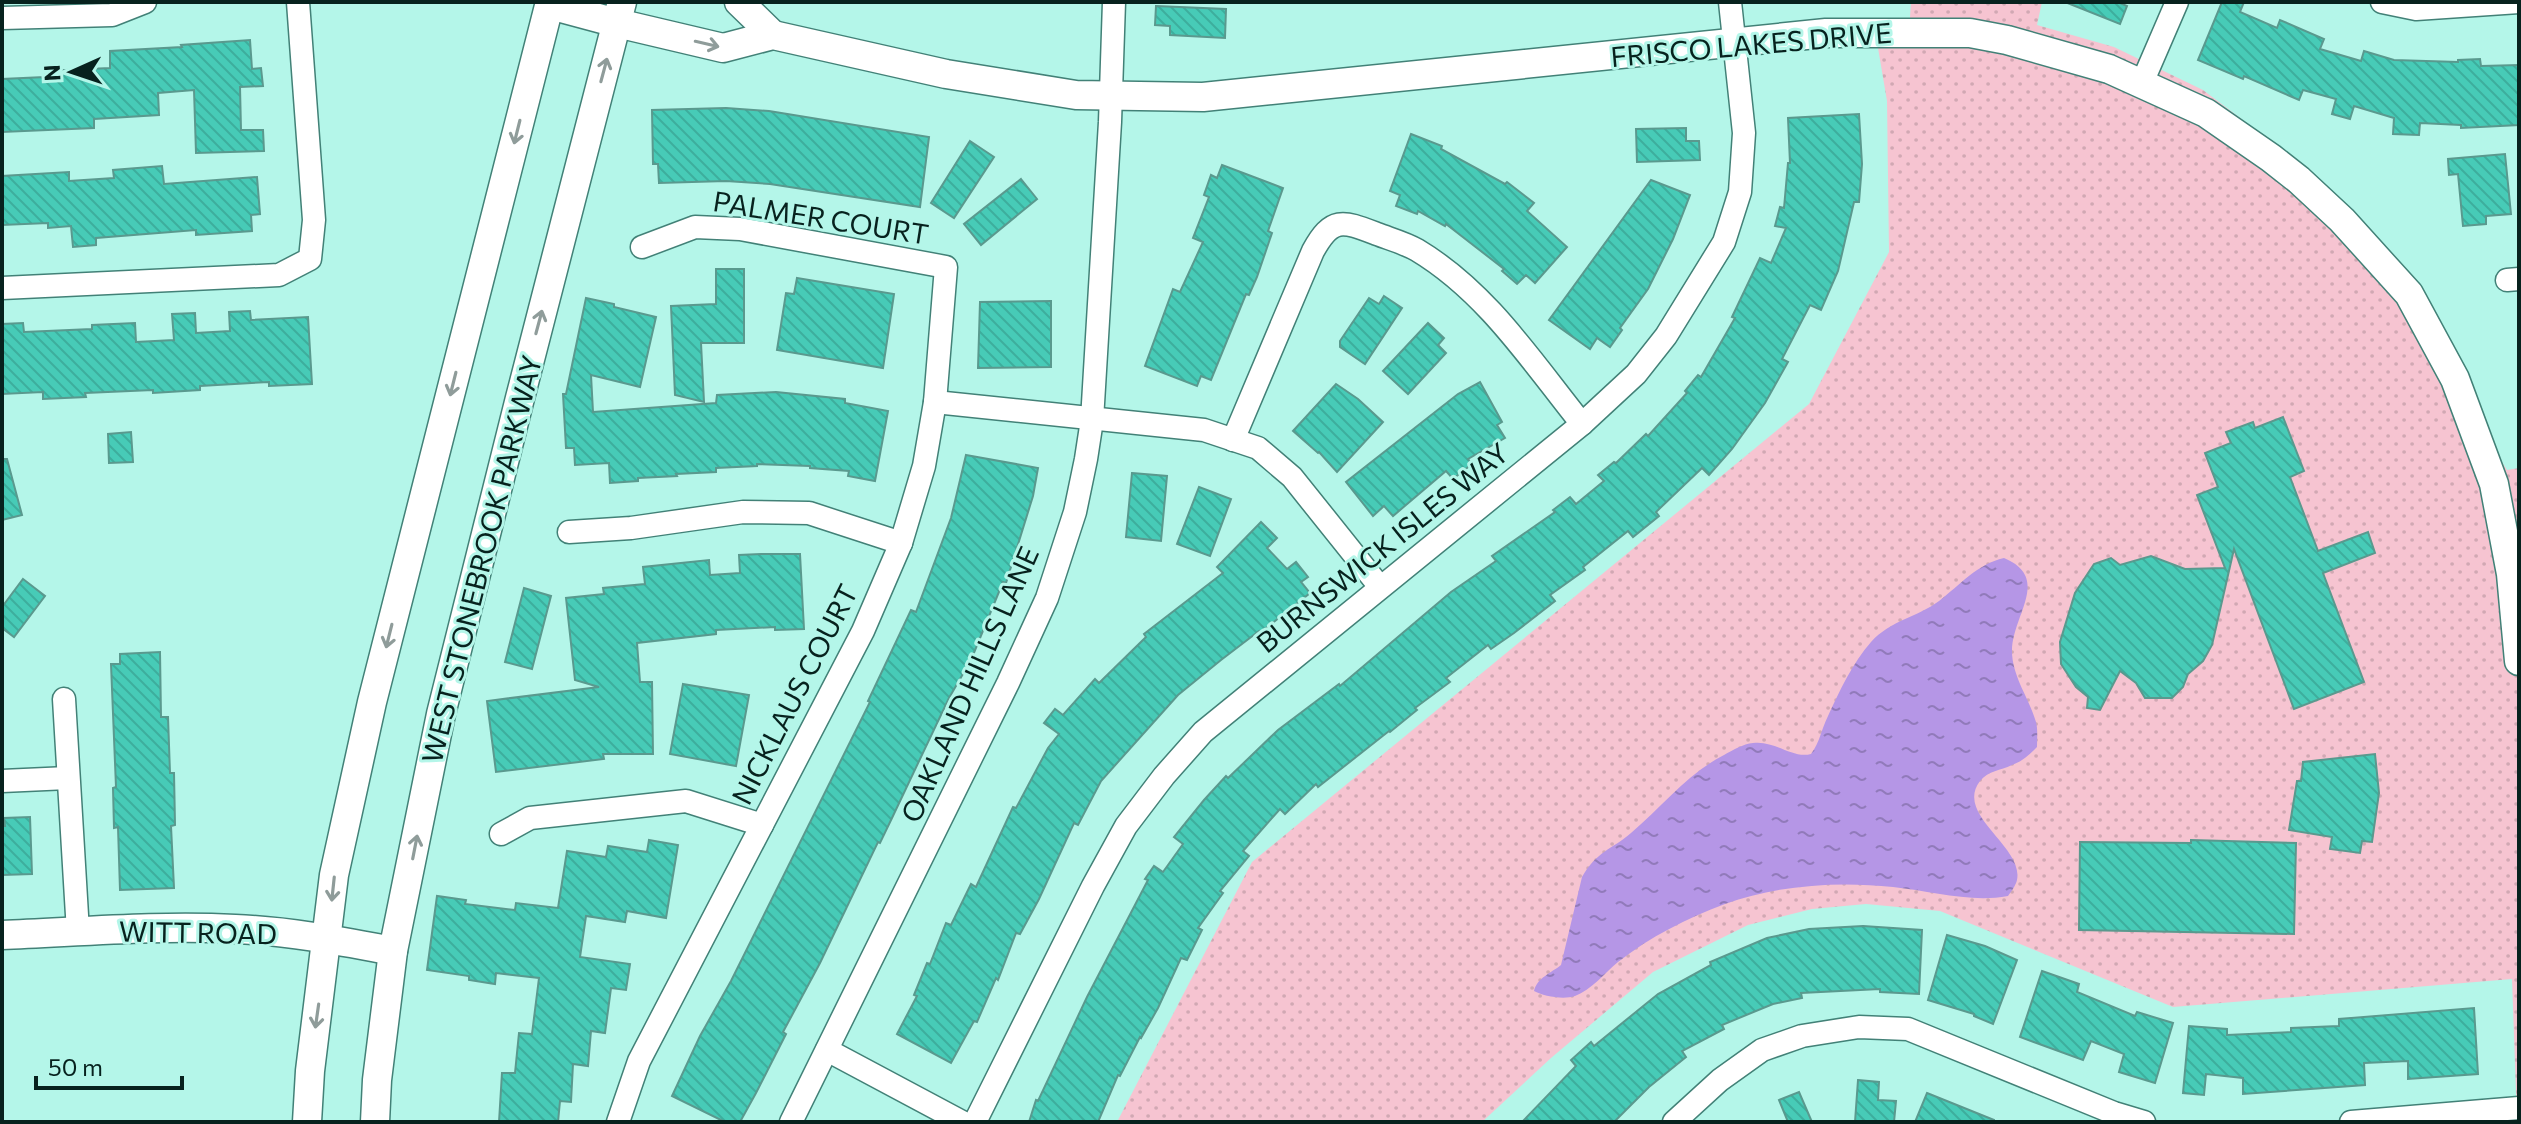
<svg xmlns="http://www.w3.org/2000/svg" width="2521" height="1124" font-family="Commissioner,sans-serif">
<defs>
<pattern id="grass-dots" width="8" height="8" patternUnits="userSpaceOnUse" patternTransform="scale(2)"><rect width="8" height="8" fill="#f6c4d1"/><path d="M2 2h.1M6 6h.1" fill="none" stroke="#d1a8b3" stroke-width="1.8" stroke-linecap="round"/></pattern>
<pattern id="water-ripples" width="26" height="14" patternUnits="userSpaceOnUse" patternTransform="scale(2)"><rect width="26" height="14" fill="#b596e6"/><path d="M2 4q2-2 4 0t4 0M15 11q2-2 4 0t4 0" fill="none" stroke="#917aba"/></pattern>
<pattern id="building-back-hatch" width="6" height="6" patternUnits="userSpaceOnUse" patternTransform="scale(2)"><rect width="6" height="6" fill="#47cbb7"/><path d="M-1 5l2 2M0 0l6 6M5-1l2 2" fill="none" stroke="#3dae9d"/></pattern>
</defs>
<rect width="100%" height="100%" fill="#b4f6e9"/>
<polygon fill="url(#grass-dots)" points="1911,2 2042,2 2037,25 2114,47 2203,90 2256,130 2351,208 2413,282 2469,380 2500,459 2507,470 2519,468 2519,1122 2517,1122 2512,979 2173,1007 1940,911 1866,904 1812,909 1748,925 1653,972 1551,1058 1482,1122 1117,1122 1252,862 1809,404 1889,252 1887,101 1878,48 1908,48"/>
<path fill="url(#water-ripples)" d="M 2004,558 C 2052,578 2012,615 2012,651 C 2012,676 2029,698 2036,722 C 2038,730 2037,738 2037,747 C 2030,754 2023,761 2012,765 C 2000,771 1989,770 1980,781 C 1954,815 2024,846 2017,880 C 2016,885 2011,892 2008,896 C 1970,903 1932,891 1893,887 C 1837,881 1778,885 1725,904 C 1687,918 1650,937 1618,962 C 1605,973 1591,990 1575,996 C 1563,1000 1543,996 1534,991 C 1537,978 1551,973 1561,965 L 1582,877 C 1597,851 1611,850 1631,833 C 1663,806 1687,774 1724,755 C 1733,750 1743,744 1753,743 C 1775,740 1792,759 1811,754 C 1820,742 1821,730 1828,716 C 1839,692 1853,662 1871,642 C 1891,620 1918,617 1939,601 C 1960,585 1977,564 2004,558 Z"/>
<g fill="url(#building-back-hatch)" stroke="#5a998e" stroke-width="2">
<polygon points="2065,2 2118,2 2127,6 2120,24"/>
<polygon points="2222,2 2244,2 2240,12 2277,28 2280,20 2324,39 2320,49 2361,61 2364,51 2394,60 2458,62 2458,60 2480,59 2481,66 2519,65 2519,125 2461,128 2461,125 2420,123 2419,135 2393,134 2394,118 2354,106 2350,119 2332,114 2336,99 2303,90 2299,100 2244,76 2243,79 2198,60"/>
<polygon points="1156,6 1226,9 1225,38 1170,35 1170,26 1155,25"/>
<polygon points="250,40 252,69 261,68 263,86 240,87 241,130 263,130 264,151 196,153 194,90 158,93 159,115 94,119 94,128 2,132 2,79 45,77 45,71 110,68 110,51 182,47 181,45"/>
<polygon points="726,108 769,111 929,137 920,207 770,184 726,181 659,183 658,164 653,164 652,110"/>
<polygon points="1859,114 1862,164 1859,202 1854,202 1838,271 1821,310 1810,305 1782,359 1788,362 1765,403 1732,449 1709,475 1702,468 1656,512 1659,516 1633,537 1628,531 1583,567 1585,570 1550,595 1555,601 1514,633 1491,649 1488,645 1446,678 1450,682 1415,708 1417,710 1390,732 1389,731 1318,787 1316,784 1285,814 1280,809 1243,851 1249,856 1220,891 1223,893 1198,928 1202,930 1187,960 1181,958 1158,1008 1141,1038 1140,1037 1120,1076 1118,1075 1098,1122 1029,1122 1036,1100 1038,1101 1087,997 1148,880 1145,879 1154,866 1163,872 1183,844 1174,837 1204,800 1226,776 1228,778 1278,730 1339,684 1340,686 1451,592 1496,561 1492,556 1555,512 1553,510 1570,497 1576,504 1604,481 1598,475 1614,462 1616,463 1646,434 1648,436 1687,393 1685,391 1698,375 1701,377 1735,318 1732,317 1760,258 1771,263 1786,228 1775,226 1780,207 1784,208 1788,163 1790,163 1788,118"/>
<polygon points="1686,128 1686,141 1699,141 1700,160 1637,162 1636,129"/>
<polygon points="1411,134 1442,146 1441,149 1505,184 1507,182 1534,203 1527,211 1567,247 1535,283 1526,275 1517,284 1502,271 1504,269 1446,224 1445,226 1418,211 1417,214 1396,206 1400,195 1390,191"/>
<polygon points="970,141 994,157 954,218 931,203"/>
<polygon points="2505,154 2511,214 2486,216 2486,224 2463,226 2458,174 2449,175 2448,159"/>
<polygon points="1222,165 1283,188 1268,231 1272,233 1257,277 1249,295 1246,294 1211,380 1201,376 1197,386 1145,366 1173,289 1180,292 1203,242 1193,238 1209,197 1204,195 1211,175 1217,178"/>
<polygon points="162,166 164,184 257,177 260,214 251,215 252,231 196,235 196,230 96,238 96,245 73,247 71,226 48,228 48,223 2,225 2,176 69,172 69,181 114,178 113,170"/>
<polygon points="1021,179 1037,199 981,245 964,224"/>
<polygon points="1651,180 1690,195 1673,239 1648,289 1620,328 1622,330 1610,347 1597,338 1590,349 1549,320"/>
<polygon points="716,269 744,269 744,343 701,343 704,402 675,395 671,306 716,304"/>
<polygon points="797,278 894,294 883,368 777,350 786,293 794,294"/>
<polygon points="1384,296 1402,308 1365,364 1340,347 1340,341 1369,298 1379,304"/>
<polygon points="586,298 614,304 614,307 656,317 640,387 591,375 593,412 716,403 717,395 776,392 845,399 845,403 888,411 875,481 848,476 849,471 810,468 810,466 757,464 757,466 716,468 716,472 676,474 677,476 638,478 638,481 610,483 609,463 575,465 574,448 566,448 563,394 566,394"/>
<polygon points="1051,301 1051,367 978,368 980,302"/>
<polygon points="250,311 251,320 308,317 312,384 269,386 269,382 200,386 200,390 153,393 153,390 85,393 86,397 43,399 43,392 2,394 2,324 23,323 24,332 92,329 92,325 135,323 136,342 174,340 172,314 195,313 196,333 230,331 229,312"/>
<polygon points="1428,323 1444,338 1438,345 1446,353 1408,394 1383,371"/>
<polygon points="1480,382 1502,422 1497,425 1505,438 1468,459 1472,464 1453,479 1446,471 1393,516 1384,506 1373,516 1346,482 1458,394"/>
<polygon points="1336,384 1358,399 1383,422 1337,472 1319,452 1318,453 1293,431"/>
<polygon points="2283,417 2304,471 2290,477 2318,551 2368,532 2375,553 2323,573 2364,682 2294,709 2234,549 2212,645 2203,661 2188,674 2183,687 2172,698 2145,698 2136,683 2120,671 2100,710 2087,708 2088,697 2076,687 2061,664 2060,642 2075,593 2094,564 2111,558 2120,565 2151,556 2185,569 2225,568 2197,495 2218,487 2205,453 2231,443 2226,432 2253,422 2255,428"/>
<polygon points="131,432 133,462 109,463 108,434"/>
<polygon points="966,455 1038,468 1033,496 1006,583 1003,582 971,660 949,698 892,818 880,843 878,842 820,963 783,1032 786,1034 756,1093 740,1122 725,1122 672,1096 700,1036 731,981 870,702 868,701 911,610 916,612 951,518"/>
<polygon points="2,459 7,459 22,515 2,520"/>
<polygon points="1132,473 1167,476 1161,541 1126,537"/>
<polygon points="1199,487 1231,499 1210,556 1177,544"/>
<polygon points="1261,522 1277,538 1267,548 1287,569 1296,562 1308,577 1301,582 1310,593 1260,633 1259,631 1221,660 1178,695 1101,781 1078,825 1074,823 1039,899 1020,934 1016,933 998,980 996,978 977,1022 974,1021 951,1063 897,1034 917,996 914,995 927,963 930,964 946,923 951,925 971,884 976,887 1013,807 1016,808 1048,748 1059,734 1044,723 1055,709 1063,715 1095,679 1099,683 1146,637 1144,634 1223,573 1217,567"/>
<polygon points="761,554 800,554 804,629 775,630 775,627 716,630 716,634 637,643 640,682 652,682 653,754 603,754 604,759 496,772 487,701 599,687 575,680 566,598 604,594 603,588 645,584 643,567 709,560 710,575 740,573 739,555"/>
<polygon points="23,579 45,596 14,637 2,628 2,607"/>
<polygon points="524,588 551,596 532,669 505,662"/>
<polygon points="160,652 161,717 168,717 170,773 174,773 175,825 171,826 174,888 120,890 118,827 114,828 113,788 116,787 111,664 120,664 120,654"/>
<polygon points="683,684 749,695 736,766 670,754"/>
<polygon points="2375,754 2379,793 2372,842 2362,841 2360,853 2330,849 2332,837 2289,830 2297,781 2301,781 2303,762"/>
<polygon points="30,817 32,874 2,875 2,826 5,826 4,818"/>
<polygon points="649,840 678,845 666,918 627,911 625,922 586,916 580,957 630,964 626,990 611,988 605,1033 591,1031 588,1066 573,1064 571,1102 560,1101 558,1122 499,1122 502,1073 515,1073 519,1033 532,1034 539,978 496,973 495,984 469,980 469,976 427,970 437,896 466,900 465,904 515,910 516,903 558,908 567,851 606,857 608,846 647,852"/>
<polygon points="2191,840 2296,843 2294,934 2079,930 2080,842 2191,843"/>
<polygon points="1863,926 1922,930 1919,994 1880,992 1880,989 1801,993 1802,998 1773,1004 1722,1025 1724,1029 1682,1051 1686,1057 1649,1087 1614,1122 1522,1122 1576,1066 1571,1060 1591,1042 1594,1046 1658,994 1711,965 1710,962 1767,938 1809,929"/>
<polygon points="1947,935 1985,946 2017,960 1993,1024 1974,1016 1974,1014 1928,1000"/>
<polygon points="2042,971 2079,984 2077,992 2135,1016 2137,1012 2173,1023 2155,1083 2119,1072 2124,1054 2091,1041 2083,1060 2020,1037"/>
<polygon points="2474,1008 2478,1074 2408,1079 2408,1061 2364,1063 2365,1085 2243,1094 2243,1078 2206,1074 2204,1095 2183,1093 2189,1026 2227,1029 2227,1035 2291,1032 2291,1028 2339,1026 2339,1019"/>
<polygon points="1858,1080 1879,1082 1878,1100 1896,1101 1894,1122 1855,1122"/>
<polygon points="1799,1092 1812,1122 1788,1122 1779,1100"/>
<polygon points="1927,1093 1994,1120 1994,1122 1915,1122"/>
</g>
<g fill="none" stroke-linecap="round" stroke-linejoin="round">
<defs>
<g id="minor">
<polyline points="2382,2 2416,9 2519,2"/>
<polyline points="2,18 112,15 145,2"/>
<polyline points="2142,83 2177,2"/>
<polyline points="2507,280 2519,279"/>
<polyline points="2,288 279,275 310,259 314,220 298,2"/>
<polyline points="935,402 1204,430 1258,448 1292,477 1380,587"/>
<path d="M 1233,440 L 1313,251 C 1332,216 1343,221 1377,234 C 1390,239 1405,243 1417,250 C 1487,292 1532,362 1582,424"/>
<polyline points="569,532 631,528 743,512 809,513 901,543"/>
<polyline points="64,699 78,932"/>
<polyline points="2,781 68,778"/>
<polyline points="501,834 530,818 686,801 762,825"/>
<polyline points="827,1050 962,1122"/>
<polyline points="618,1122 639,1061 863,631 901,543 924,466 935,402 946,267 740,229 695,227 642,247"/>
<polyline points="791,1122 1008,683 1047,598 1075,512 1086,459 1092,420 1110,122 1114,2"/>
<polyline points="975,1122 1093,886 1126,826 1164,776 1203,732 1582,424 1636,374 1666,336 1724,242 1740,192 1744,133 1730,2"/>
<polyline points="1674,1122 1720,1080 1762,1050 1802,1036 1859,1027 1908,1029 2114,1113 2144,1122"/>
<polyline points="2351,1122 2519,1108"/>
</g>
<g id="tertiary">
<polyline points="739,2 773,35"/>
<polyline points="550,5 617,23 723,48 773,35 946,74 1076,95 1203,97 1826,33 1970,33 2007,40 2109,69 2206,113 2271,158 2299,180 2342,220 2409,294 2455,379 2494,484 2511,574 2519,661"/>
<path d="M 2,935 C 79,932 158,925 235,929 C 289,931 340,941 393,951"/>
<polyline points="307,1122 310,1071 334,875 372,702 550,2"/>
<polyline points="375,1122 377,1080 393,951 441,714 520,398 622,2"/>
</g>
</defs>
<use href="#minor" stroke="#428177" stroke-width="25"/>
<use href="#tertiary" stroke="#428177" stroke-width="31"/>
<use href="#minor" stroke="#fff" stroke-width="22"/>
<use href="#tertiary" stroke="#fff" stroke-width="28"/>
</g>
<defs><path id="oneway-shaft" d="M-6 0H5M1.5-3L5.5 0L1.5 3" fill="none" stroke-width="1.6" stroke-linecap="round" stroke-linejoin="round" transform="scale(2)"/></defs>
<g stroke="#8f9c9a">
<use href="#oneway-shaft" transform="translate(707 44) rotate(13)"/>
<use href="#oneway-shaft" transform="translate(604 70) rotate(-75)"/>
<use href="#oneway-shaft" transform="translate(517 132) rotate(104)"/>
<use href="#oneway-shaft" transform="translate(539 322) rotate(-75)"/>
<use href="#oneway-shaft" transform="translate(453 384) rotate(104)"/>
<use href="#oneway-shaft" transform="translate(389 636) rotate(104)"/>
<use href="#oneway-shaft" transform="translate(415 847) rotate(-79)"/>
<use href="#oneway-shaft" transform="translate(333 889) rotate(96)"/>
<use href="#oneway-shaft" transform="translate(317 1016) rotate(98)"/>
</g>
<g text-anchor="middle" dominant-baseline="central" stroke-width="6" stroke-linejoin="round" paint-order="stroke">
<g font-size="28" fill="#07221e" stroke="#b4f6e9">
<text transform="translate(1751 44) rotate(-5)">FRISCO LAKES DRIVE</text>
<text transform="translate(821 217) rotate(9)">PALMER COURT</text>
<text transform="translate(1382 547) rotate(-39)">BURNSWICK ISLES WAY</text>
<text transform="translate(481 559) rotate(-76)">WEST STONEBROOK PARKWAY</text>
<text transform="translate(969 684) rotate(-66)">OAKLAND HILLS LANE</text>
<text transform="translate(794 694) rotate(-63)">NICKLAUS COURT</text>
<text transform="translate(198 932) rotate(1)">WITT ROAD</text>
</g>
</g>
<rect width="2521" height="1124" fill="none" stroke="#07221e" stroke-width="8"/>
<g transform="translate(72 72) rotate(267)" stroke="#b4f6e9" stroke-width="6" paint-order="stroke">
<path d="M0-6L14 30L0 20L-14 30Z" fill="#07221e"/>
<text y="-12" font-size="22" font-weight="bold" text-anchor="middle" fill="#07221e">N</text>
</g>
<path d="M36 1076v12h146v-12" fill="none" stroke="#07221e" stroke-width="4"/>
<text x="48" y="1076" font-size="24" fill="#07221e" stroke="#b4f6e9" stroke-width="6" paint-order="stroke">50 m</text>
</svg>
